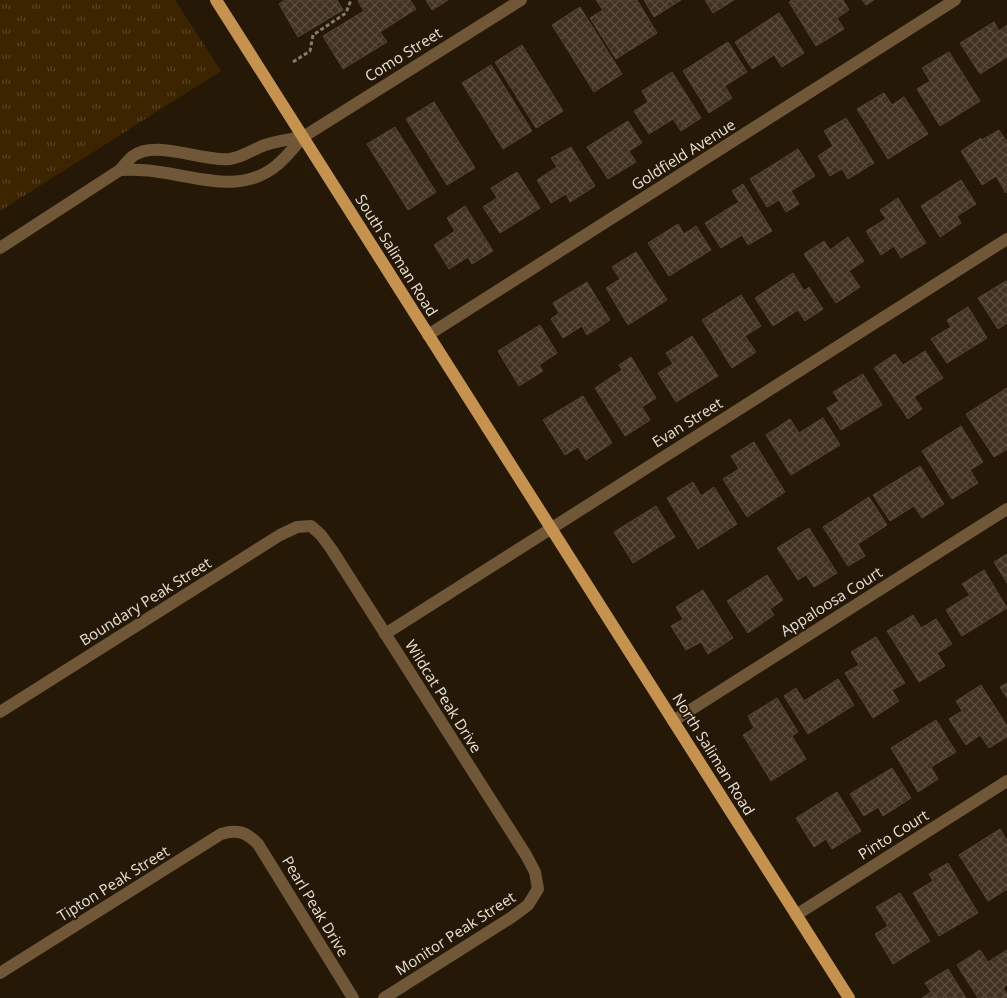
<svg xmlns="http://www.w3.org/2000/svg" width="1007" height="998" font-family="'Open Sans',sans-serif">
<defs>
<pattern id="grass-tufts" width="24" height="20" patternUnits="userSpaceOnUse" patternTransform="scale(1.25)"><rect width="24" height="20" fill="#3d2400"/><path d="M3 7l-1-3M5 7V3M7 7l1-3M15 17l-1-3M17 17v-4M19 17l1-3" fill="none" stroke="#594324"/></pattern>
<pattern id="building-cross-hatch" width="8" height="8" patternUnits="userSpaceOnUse" patternTransform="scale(1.25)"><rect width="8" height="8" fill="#403120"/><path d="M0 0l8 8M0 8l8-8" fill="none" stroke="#5c4e40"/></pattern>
</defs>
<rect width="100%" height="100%" fill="#251807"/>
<polygon fill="url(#grass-tufts)" points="0,0 175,0 221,71 0,211"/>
<g fill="url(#building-cross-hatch)" stroke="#534432">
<polygon points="285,0 337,0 343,10 298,37 279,4"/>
<polygon points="360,0 410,0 416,9 380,32 387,42 343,69 323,36 364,11 358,1"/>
<polygon points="426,0 448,0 432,10"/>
<polygon points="596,0 637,0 657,33 616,59 590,18 603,10"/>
<polygon points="644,0 681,0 654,17"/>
<polygon points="705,0 734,0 713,13"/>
<polygon points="792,0 843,0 849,10 837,18 844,29 816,46 789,2"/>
<polygon points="862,0 874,0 866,5"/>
<polygon points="580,7 622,74 594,92 552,25"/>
<polygon points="779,13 804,53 782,67 774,55 752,69 735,42"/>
<polygon points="994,22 999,31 1007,25 1007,57 980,74 960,43"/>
<polygon points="728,42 747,72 725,86 732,98 709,113 683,71"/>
<polygon points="522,45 563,111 536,128 495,62"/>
<polygon points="949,52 980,101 940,126 917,89 930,81 922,68"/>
<polygon points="491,65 532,131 503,149 462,83"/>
<polygon points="672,72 701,118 681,131 673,119 649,134 634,111 648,102 642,91"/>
<polygon points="884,93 892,105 904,97 928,134 888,159 857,109"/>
<polygon points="434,102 475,168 447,185 406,119"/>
<polygon points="846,118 874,163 848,179 842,169 830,176 818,156 833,146 824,131"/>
<polygon points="628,121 642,143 629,151 636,162 608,179 587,147"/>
<polygon points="395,127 436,192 408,210 367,144"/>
<polygon points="999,130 1007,142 1006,193 996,176 982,185 961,151 981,138 982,140"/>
<polygon points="571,147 595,186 570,202 566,194 551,203 537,180 557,167 551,158"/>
<polygon points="798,149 815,176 791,191 799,204 786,212 779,200 767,207 750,179"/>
<polygon points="517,172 540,208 500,233 483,207 497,198 491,188"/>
<polygon points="961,180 976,204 957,216 961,223 940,237 921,206"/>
<polygon points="743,184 772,231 748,245 742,235 721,248 705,223 739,202 732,191"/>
<polygon points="898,198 926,243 901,258 894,246 881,255 866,231 886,219 880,210"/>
<polygon points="465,206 493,251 472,264 468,257 449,269 434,245 455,231 447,218"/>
<polygon points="678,224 684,234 696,226 711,250 669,276 648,243"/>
<polygon points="848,237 864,261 849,271 860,287 836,303 804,254 824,241 830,250"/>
<polygon points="636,252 667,300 628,325 606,288 620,279 612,267"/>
<polygon points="793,273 804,291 809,287 823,309 805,321 798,310 773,326 755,298"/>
<polygon points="1006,281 1007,283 1007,323 998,329 978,298"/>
<polygon points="587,282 610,320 587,335 582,326 563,338 551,319 559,313 553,303"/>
<polygon points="741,295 761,326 745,336 756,352 732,368 702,320"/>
<polygon points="968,307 987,338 947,363 931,339 951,327 947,320"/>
<polygon points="540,325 557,353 539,365 543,371 519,386 498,351"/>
<polygon points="692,336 718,376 676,402 658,373 673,364 666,353"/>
<polygon points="925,351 943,378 914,397 922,409 908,419 874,368 895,354 903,365"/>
<polygon points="631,357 656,398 642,407 650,420 625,436 595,388 622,370 619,365"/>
<polygon points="863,374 882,405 841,430 827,408 839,401 833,392"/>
<polygon points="1007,388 1007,449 994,457 966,414"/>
<polygon points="583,396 612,443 586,460 578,447 565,455 543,420"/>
<polygon points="823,418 840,445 791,475 766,435 790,419 799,433"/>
<polygon points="961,426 983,462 970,470 978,483 952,499 922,451"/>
<polygon points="754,442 785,492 747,517 723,479 739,469 731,456"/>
<polygon points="920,466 944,504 922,518 914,506 890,521 873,495"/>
<polygon points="693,482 701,496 714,487 737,524 698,549 667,498"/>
<polygon points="869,497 887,525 858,544 865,556 848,566 823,527"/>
<polygon points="656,506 675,537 633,563 614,532"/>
<polygon points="809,528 837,573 814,587 806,575 798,580 777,548"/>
<polygon points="1007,554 1007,583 994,562"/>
<polygon points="984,570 1007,608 962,636 946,610 970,595 962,584"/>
<polygon points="767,575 783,600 770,609 774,615 748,633 727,601"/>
<polygon points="703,590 733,638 708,654 701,642 686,650 671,626 683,619 676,607"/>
<polygon points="913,615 921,628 936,619 952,644 937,653 945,666 919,682 887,631"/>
<polygon points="876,637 905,683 892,690 899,701 873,718 845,673 859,665 851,652"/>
<polygon points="838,679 854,705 808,734 784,696 796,688 804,701"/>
<polygon points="1007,683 1007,698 1000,687"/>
<polygon points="981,685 1007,726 1007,737 989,748 980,735 966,745 949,719 962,711 956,701"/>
<polygon points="777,698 798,732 792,736 806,759 771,781 743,735 754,728 748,716"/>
<polygon points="936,720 956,752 931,767 938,779 918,792 891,748"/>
<polygon points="892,768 911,798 883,816 878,807 864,816 850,794"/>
<polygon points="837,792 861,831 832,849 826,839 814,847 796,818"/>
<polygon points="1000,829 1007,841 1007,889 988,901 959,855"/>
<polygon points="948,863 978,913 939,936 913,893 933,881 929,874"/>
<polygon points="900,893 930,941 893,964 875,934 888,926 876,907"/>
<polygon points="980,950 988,962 1007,950 1007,985 1003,988 1007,994 1007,998 978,998 957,965"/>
<polygon points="948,969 966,998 922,998 931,992 925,983"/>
</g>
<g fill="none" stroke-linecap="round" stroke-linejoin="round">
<polyline stroke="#84796b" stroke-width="3" stroke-dasharray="4 2.5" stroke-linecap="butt" points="293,62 310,51 313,35 346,13 351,0"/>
<g stroke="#6f5738" stroke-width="12">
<path d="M 120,170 C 136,169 151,170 166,173 C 204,179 244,193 277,165 C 287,157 295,146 303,137 L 521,0"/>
<path d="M 0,248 L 120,170 C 124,166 128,160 133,156 C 156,139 202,162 230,159 C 244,157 253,149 265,145 C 277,141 291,139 303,137"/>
<polyline points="428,335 955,0"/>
<polyline points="385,634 1007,239"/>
<polyline points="0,712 280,535 297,527 311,526 321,535 332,550 526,855 535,872 538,889 528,905 512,917 384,998"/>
<polyline points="673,721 1007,509"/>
<polyline points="796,915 1007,781"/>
<path d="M 0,973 L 221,834 C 238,829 246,832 258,844 L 353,998"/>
</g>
<polyline stroke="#c59250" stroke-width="12" points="216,0 849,998"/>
</g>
<g text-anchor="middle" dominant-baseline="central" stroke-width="4" stroke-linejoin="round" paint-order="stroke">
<g font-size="15" fill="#e8dfd4" stroke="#251807">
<text transform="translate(403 54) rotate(-32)">Como Street</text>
<text transform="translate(683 154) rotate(-32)">Goldfield Avenue</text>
<text transform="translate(397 255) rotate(58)">South Saliman Road</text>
<text transform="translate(687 422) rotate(-32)">Evan Street</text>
<text transform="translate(145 601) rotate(-32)">Boundary Peak Street</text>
<text transform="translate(831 601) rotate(-32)">Appaloosa Court</text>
<text transform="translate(444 696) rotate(58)">Wildcat Peak Drive</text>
<text transform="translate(714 754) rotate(58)">North Saliman Road</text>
<text transform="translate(893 834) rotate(-32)">Pinto Court</text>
<text transform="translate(113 883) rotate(-32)">Tipton Peak Street</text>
<text transform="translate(316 906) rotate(59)">Pearl Peak Drive</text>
<text transform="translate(455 933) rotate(-33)">Monitor Peak Street</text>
</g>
</g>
</svg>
